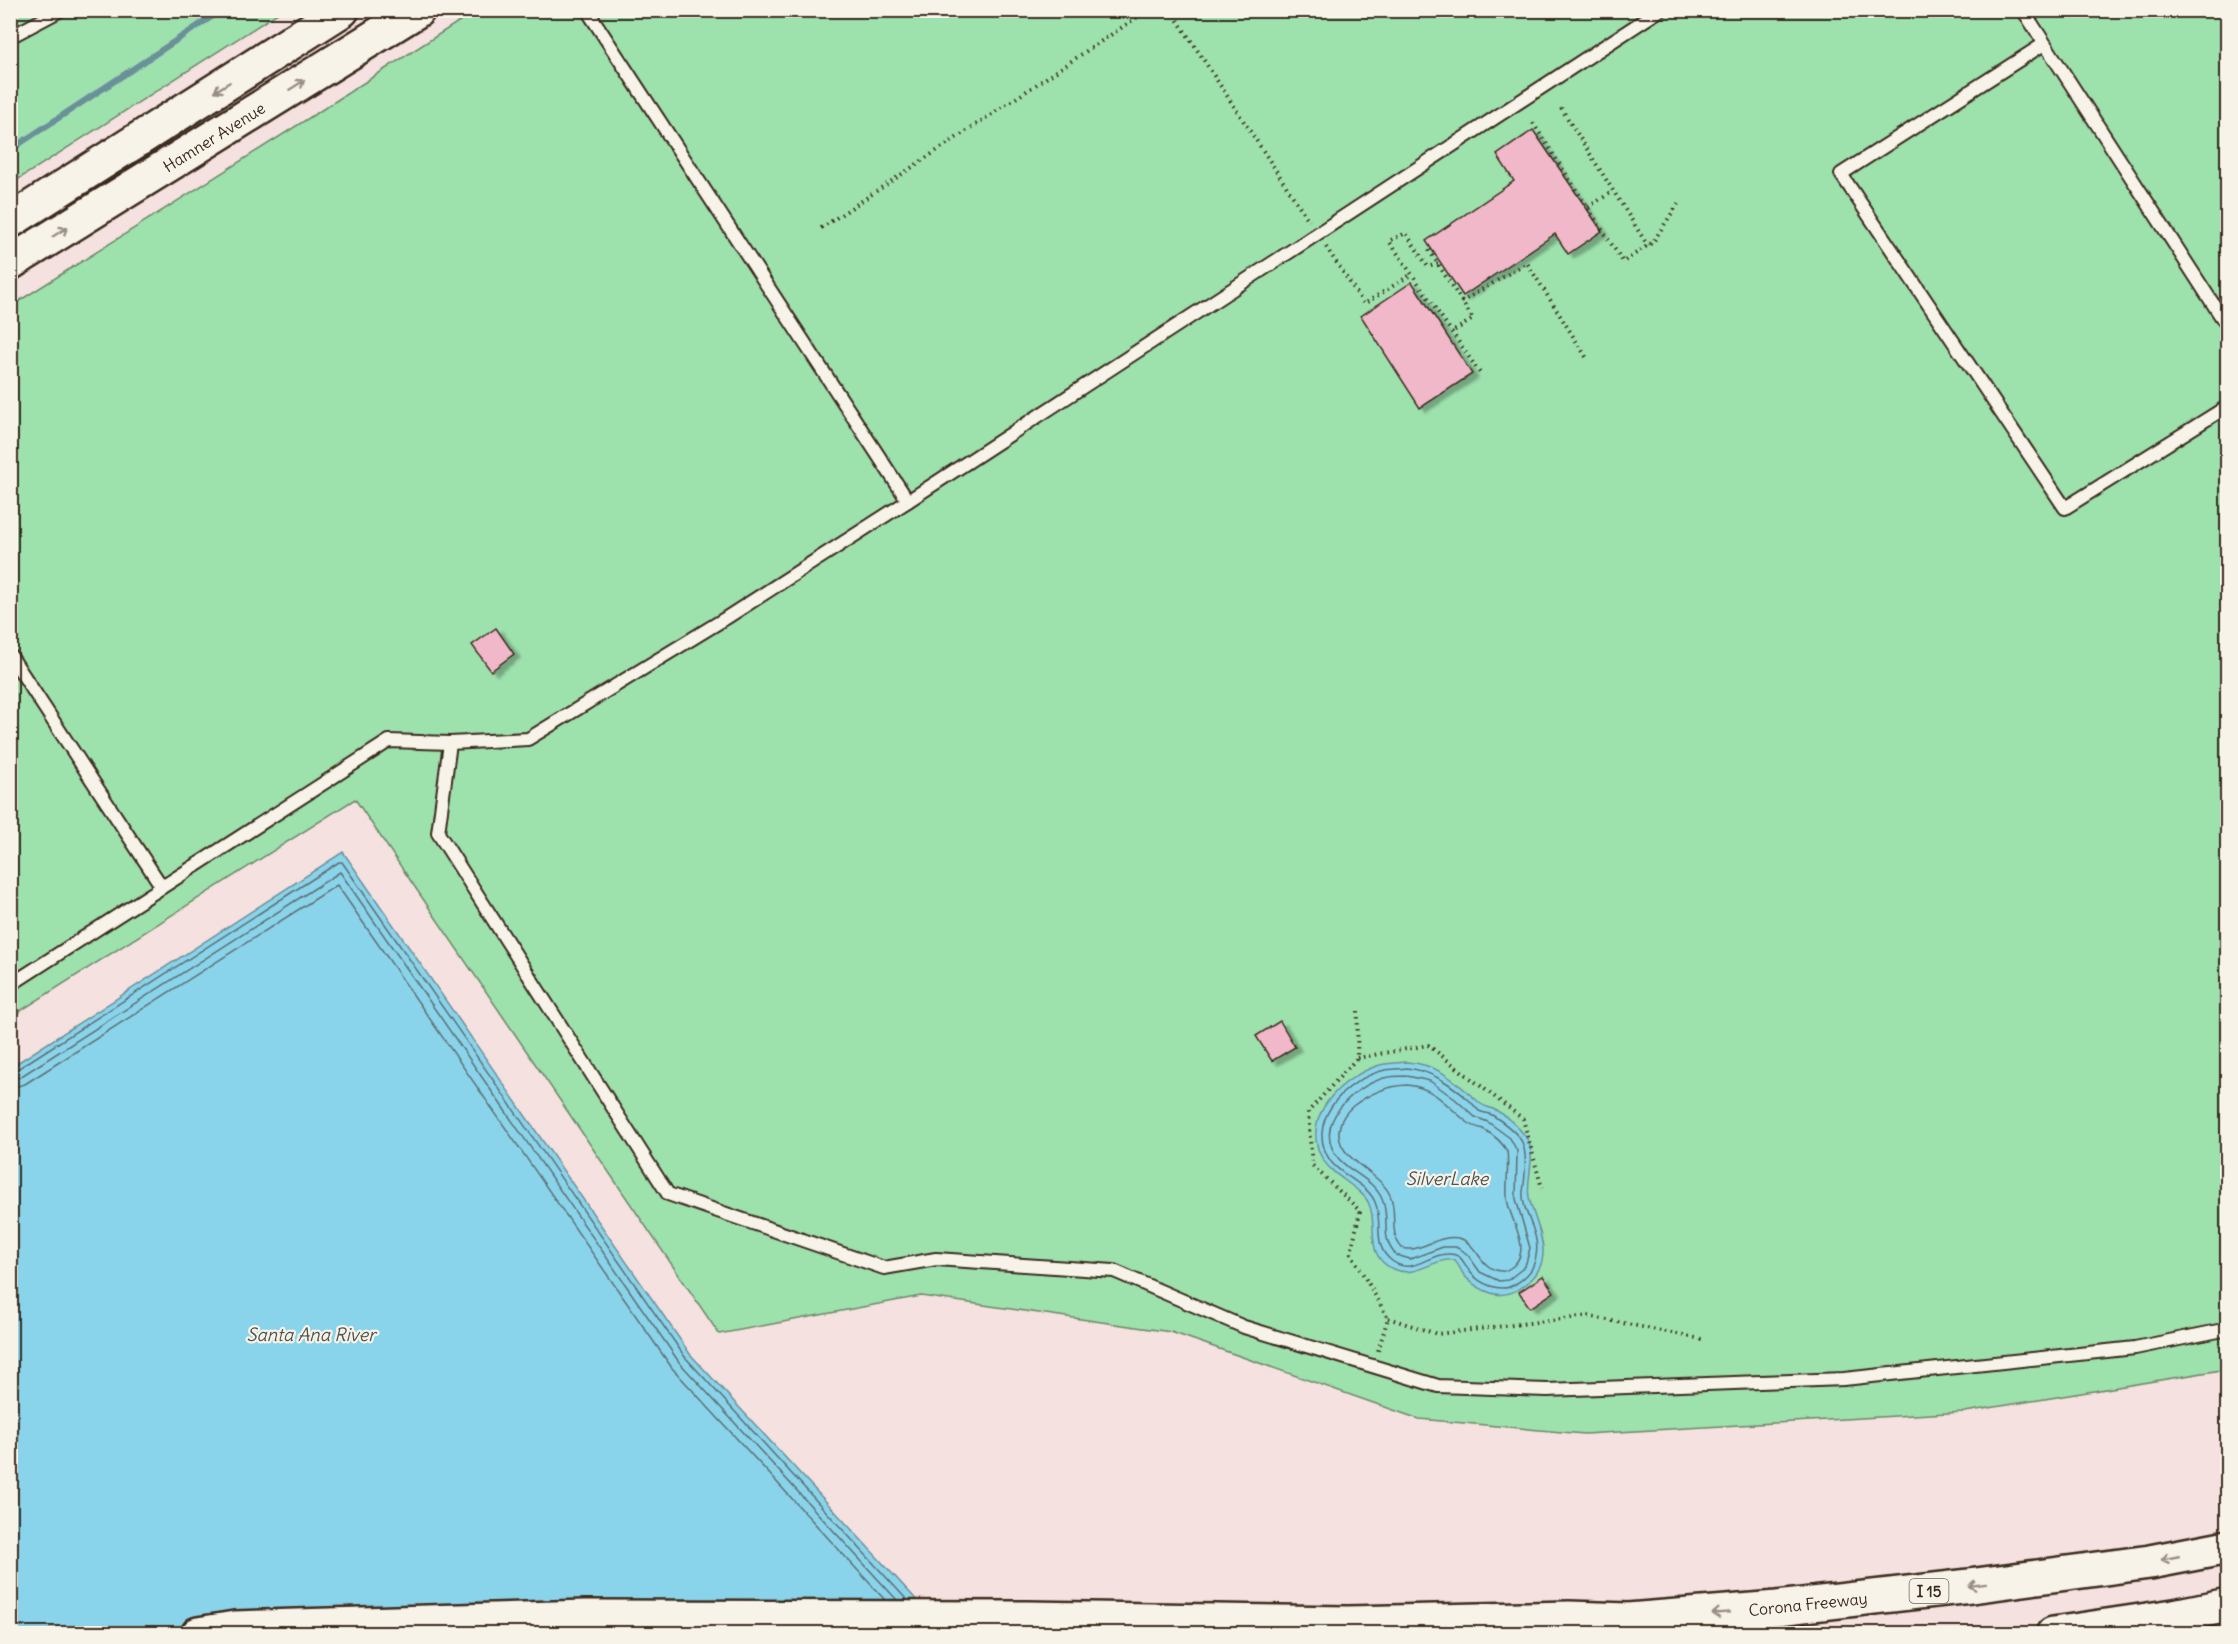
<svg xmlns="http://www.w3.org/2000/svg" width="2238" height="1644" font-family="Delius,sans-serif">
<defs>
<filter id="shadow"><feDropShadow dx="6" dy="4" stdDeviation="1.5" flood-color="#0004"/></filter>
</defs>
<rect width="100%" height="100%" fill="#f5e1df"/>
<filter id="ink" filterUnits="userSpaceOnUse"><feTurbulence type="fractalNoise" baseFrequency=".0167" numOctaves="2"/><feDisplacementMap in="SourceGraphic" scale="12" xChannelSelector="R" yChannelSelector="G"/><feConvolveMatrix kernelMatrix="1 2 1 2 8 2 1 2 1" color-interpolation-filters="sRGB"/></filter>
<g filter="url(#ink)">
<g fill="#9de1ad" stroke="#6c8666" stroke-width="1.5">
<polygon points="11,11 281,11 11,184"/>
<polygon points="475,11 2227,11 2227,1369 1965,1412 1584,1434 1419,1419 1171,1332 921,1296 719,1334 355,799 11,1017 11,306 331,104"/>
</g>
<g fill="#8ad4eb" stroke="#6a9099" stroke-width="1.5">
<polygon points="343,852 690,1354 947,1633 11,1634 11,1067"/>
<path d="M 1407,1062 C 1442,1065 1456,1083 1481,1104 C 1485,1107 1489,1107 1493,1109 C 1505,1114 1524,1131 1529,1143 C 1535,1160 1526,1180 1529,1197 C 1536,1229 1559,1259 1525,1285 C 1517,1291 1506,1296 1495,1294 C 1485,1292 1471,1284 1464,1275 C 1460,1270 1460,1265 1454,1260 C 1432,1258 1416,1279 1393,1269 C 1363,1255 1379,1226 1369,1204 C 1362,1187 1331,1177 1321,1156 C 1301,1115 1343,1076 1380,1065 C 1389,1063 1398,1063 1407,1062 Z"/>
</g>
<g fill="none" stroke-linecap="round" stroke-linejoin="round">
<g stroke="#5b6e70" stroke-width="1.5">
<path d="M 1407,1068 C 1432,1071 1451,1084 1470,1101 C 1473,1104 1476,1108 1479,1111 C 1483,1113 1488,1113 1492,1115 C 1503,1122 1516,1131 1522,1142 C 1528,1155 1525,1178 1523,1192 C 1521,1216 1546,1235 1533,1266 C 1530,1274 1522,1280 1514,1285 C 1500,1293 1480,1284 1470,1272 C 1463,1263 1462,1253 1447,1254 C 1428,1254 1412,1276 1392,1261 C 1371,1245 1384,1223 1375,1202 C 1368,1185 1344,1177 1332,1163 C 1302,1124 1345,1079 1385,1070 C 1392,1069 1400,1069 1407,1068 Z"/>
<polyline points="10,1072 16,1070 339,862 342,862 685,1357 907,1600"/>
<path d="M 1407,1076 L 1430,1081 L 1455,1099 L 1475,1117 L 1488,1122 L 1510,1138 L 1517,1151 L 1516,1199 L 1530,1248 L 1526,1263 L 1522,1269 L 1508,1280 L 1499,1281 L 1480,1272 L 1468,1255 L 1458,1247 L 1443,1247 L 1410,1259 L 1396,1255 C 1379,1238 1391,1218 1382,1199 C 1374,1180 1351,1173 1339,1159 C 1310,1125 1353,1087 1384,1078 C 1391,1076 1400,1076 1407,1076 Z"/>
<polyline points="10,1079 20,1077 340,872 679,1362 897,1600"/>
<path d="M 1407,1085 C 1438,1088 1447,1108 1470,1124 C 1474,1127 1478,1127 1483,1129 C 1492,1134 1502,1142 1507,1151 C 1509,1166 1506,1181 1507,1197 C 1507,1217 1534,1248 1513,1266 C 1509,1269 1505,1272 1501,1271 C 1480,1270 1478,1243 1459,1238 C 1437,1234 1419,1254 1402,1248 C 1388,1233 1398,1212 1390,1195 C 1378,1169 1331,1159 1340,1125 C 1342,1118 1347,1111 1353,1106 C 1370,1093 1386,1086 1407,1085 Z"/>
<polyline points="10,1088 25,1084 337,885 672,1368 885,1600"/>
</g>
<polyline stroke="#6a9099" stroke-width="6" points="10,150 219,12"/>
</g>
<g fill="#f1b8ca" stroke="#3b2a1e" stroke-width="1.5" filter="url(#shadow)">
<polygon points="1533,130 1602,231 1568,254 1555,234 1463,296 1426,241 1514,181 1497,155"/>
<polygon points="1412,282 1472,374 1420,408 1361,316"/>
<polygon points="496,628 514,654 491,671 472,645"/>
<polygon points="1280,1021 1295,1047 1272,1061 1256,1036"/>
<polygon points="1543,1276 1554,1292 1530,1308 1519,1292"/>
</g>
<g fill="none" stroke-linecap="round" stroke-linejoin="round">
<defs>
<g id="lane">
<polyline points="587,10 908,501 1660,10"/>
<polyline points="2023,10 2228,327"/>
<polyline points="10,37 61,10"/>
<polyline points="2044,44 1841,174 2065,508 2228,406"/>
<polyline points="908,501 726,618 528,739 450,743 438,833 668,1194 884,1268 936,1259 1114,1271 1244,1327 1438,1386 1547,1390 1844,1379 2135,1348 2228,1329"/>
<polyline points="10,655 162,887"/>
<polyline points="10,985 389,741 450,743"/>
</g>
<g id="primary">
<polyline points="10,221 342,10"/>
<polyline points="10,263 418,10"/>
</g>
<g id="highway">
<polyline points="198,1634 235,1628 585,1617 1027,1618 1348,1623 1569,1618 1628,1620 1777,1608 1970,1586 2150,1562 2228,1547"/>
<polyline points="2053,1634 2174,1616 2228,1605"/>
</g>
</defs>
<use href="#lane" stroke="#3b2a1e" stroke-width="16"/>
<use href="#primary" stroke="#3b2a1e" stroke-width="38"/>
<use href="#highway" stroke="#3b2a1e" stroke-width="38"/>
<g stroke="#3b2a1e" stroke-width="4" stroke-dasharray="1.5 4.5" stroke-linecap="butt">
<polyline points="1171,10 1309,221"/>
<polyline points="1561,108 1648,246"/>
<polyline points="1533,123 1623,262 1653,242 1678,204"/>
<polyline points="1588,207 1612,192"/>
<polyline points="821,228 1148,10"/>
<polyline points="1326,247 1364,304 1412,274"/>
<polyline points="1429,250 1473,319 1452,332"/>
<polyline points="1438,264 1428,267 1406,233 1389,241 1482,376"/>
<polyline points="1461,302 1527,263 1588,360"/>
<polyline points="1358,1011 1357,1058 1308,1112 1312,1165 1360,1211 1351,1253 1388,1318 1378,1351"/>
<polyline points="1357,1058 1428,1045 1523,1119 1542,1188"/>
<polyline points="1388,1318 1437,1334 1588,1316 1706,1340"/>
</g>
<use href="#lane" stroke="#f7f3e8" stroke-width="12"/>
<use href="#primary" stroke="#f7f3e8" stroke-width="33"/>
<use href="#highway" stroke="#f7f3e8" stroke-width="33"/>
</g>
<defs><path id="oneway-shaft" d="M-6 0H5M1.5-3L5.5 0L1.5 3" fill="none" stroke-width="1.6" stroke-linecap="round" stroke-linejoin="round" transform="scale(1.5)"/></defs>
<g stroke="#998e83">
<use href="#oneway-shaft" transform="translate(297 85) rotate(-32)"/>
<use href="#oneway-shaft" transform="translate(222 87) rotate(148)"/>
<use href="#oneway-shaft" transform="translate(60 232) rotate(-32)"/>
<use href="#oneway-shaft" transform="translate(2170 1558) rotate(169)"/>
<use href="#oneway-shaft" transform="translate(1977 1585) rotate(173)"/>
<use href="#oneway-shaft" transform="translate(1721 1613) rotate(176)"/>
</g>
</g>
<g text-anchor="middle" dominant-baseline="central" stroke-width="4.5" stroke-linejoin="round" paint-order="stroke">
<rect fill="#f7f3e8" stroke="#73665b" stroke-width="1.5" x="1909.5" y="1579" width="39" height="24" rx="4.5"/>
<g font-size="15" font-weight="bold" fill="#3b2a1e">
<text x="1929" y="1591">I 15</text>
</g>
<g font-size="16" fill="#3b2a1e" stroke="#f7f3e8">
<text transform="translate(214 137) rotate(-32)">Hamner Avenue</text>
<text transform="translate(1808 1604) rotate(-6)">Corona Freeway</text>
</g>
<g font-size="18" font-style="italic" fill="#4f5451" stroke="#f7f3e8">
<text x="1447" y="1178">SilverLake</text>
<text x="311" y="1334">Santa Ana River</text>
</g>
</g>
<rect width="2238" height="1644" fill="none" stroke="#f7f3e8" stroke-width="36"/>
<rect x="18" y="18" width="2202" height="1608" fill="none" stroke="#3b2a1e" stroke-width="2" filter="url(#ink)"/>
</svg>
